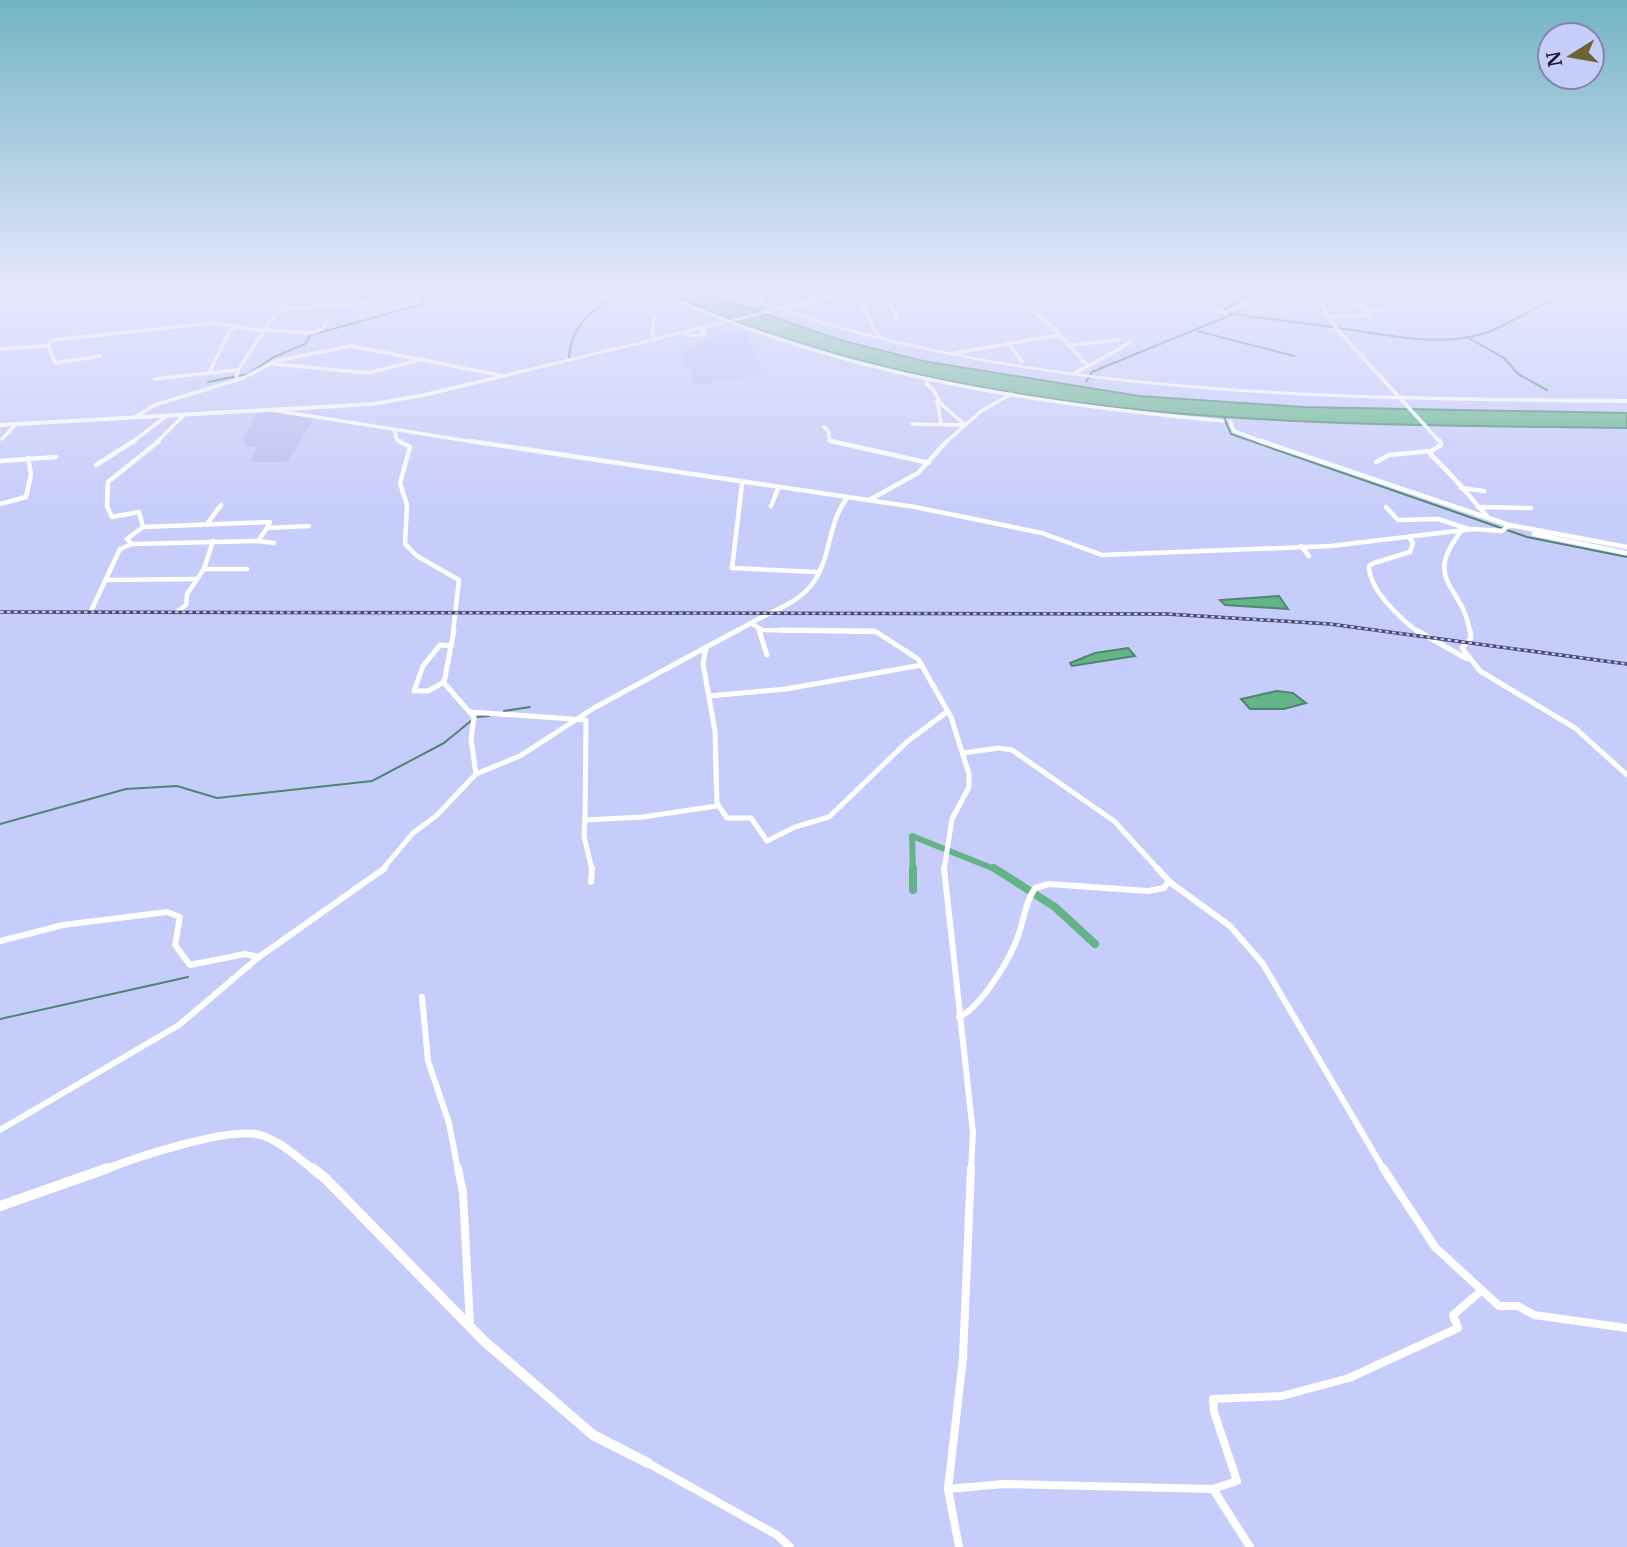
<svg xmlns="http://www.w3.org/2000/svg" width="1627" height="1547" font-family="Merriweather,serif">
<rect width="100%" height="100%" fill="#c7cdfa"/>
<g fill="#bac0f1">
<polygon points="738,329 748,338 762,371 759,375 695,385 681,354 702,340"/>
<polygon points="257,412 273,412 315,418 287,462 250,462 257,447 246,446 243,438"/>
</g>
<g fill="#64b48a" stroke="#4e8671" stroke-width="2">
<path d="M 665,292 L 702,292 L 840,340 L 923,361 L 1139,396 L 1303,407 L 1627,413 L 1627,428 C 1355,424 1077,428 814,347 C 763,331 712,316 665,292 Z"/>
<polygon points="1279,596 1288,609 1225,605 1220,600"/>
<polygon points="1128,648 1135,656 1072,666 1070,663 1095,653"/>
<polygon points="1277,691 1293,693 1306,703 1284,709 1250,709 1241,699"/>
</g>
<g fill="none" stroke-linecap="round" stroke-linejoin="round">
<g stroke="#4e8671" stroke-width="2">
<polyline points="759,292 769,302 759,309"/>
<polyline points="1223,311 1249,292"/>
<polyline points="1233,314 1332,327"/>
<path d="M 1338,328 C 1386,334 1441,349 1488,332 C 1517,321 1542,302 1571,292"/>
<polyline points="1197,331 1294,356"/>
<polyline points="1467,337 1504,358 1518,374 1547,390"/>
<path d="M 569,357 C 571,323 595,309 621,292"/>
<polyline points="208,382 248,374 274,357 305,344 311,335 423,304 426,292"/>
<polyline points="1086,382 1092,372 1233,314 1228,312"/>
<polyline points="1224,418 1231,434 1527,537 1627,557"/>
<polyline points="504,711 530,707"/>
<polyline points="477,717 489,716"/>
<polyline points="0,824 126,789 177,786 217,798 372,781 444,743 472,720"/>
<polyline points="0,1019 188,977"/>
</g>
<polyline stroke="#64b48a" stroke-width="6" points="913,870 912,836 997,870"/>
<g stroke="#64b48a" stroke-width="8">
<polyline points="913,868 913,890"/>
<polyline points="994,868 1055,907 1095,944"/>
</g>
<g stroke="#fff" stroke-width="3.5">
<polyline points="811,292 819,300"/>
<polyline points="856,292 878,336"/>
<polyline points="885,292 897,319"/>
<polyline points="1012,292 1055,330 1088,366 1075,373"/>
<polyline points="1155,292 1173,300 1190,292"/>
<polyline points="1316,294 1329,293"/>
<polyline points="280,310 378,301"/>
<polyline points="1365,310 1384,310"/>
<polyline points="1215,311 1227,312 1269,292"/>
<polyline points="654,317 652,333 656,339"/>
<polyline points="1329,317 1369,315 1360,305 1333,301"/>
<polyline points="1335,327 1441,443"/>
<polyline points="266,330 312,333 324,328 326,322"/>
<polyline points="683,332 688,336 706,334 702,328"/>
<polyline points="1008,342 1022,362"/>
<polyline points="48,345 55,363 100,356"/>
<polyline points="1069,345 1118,340"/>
<polyline points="0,349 46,346 53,340 212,323 264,331"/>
<polyline points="954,353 1059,335"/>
<polyline points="274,364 368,373 419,360"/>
<polyline points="1088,366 1131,342"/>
<polyline points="209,373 230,331 238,326"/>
<polyline points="155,379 238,370"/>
<polyline points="929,379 926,384 933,389 940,403 963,423"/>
<polyline points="236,380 238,370 272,319 296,292"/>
<polyline points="937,401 941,423"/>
<polyline points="272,410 481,443"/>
<polyline points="135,417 155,405 243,378 276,361 351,346 504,376"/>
<polyline points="1230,421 1234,431 1266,443"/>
<polyline points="912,424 964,425"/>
<polyline points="824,427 829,432 829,441 838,443"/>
<polyline points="394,429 397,440 403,443"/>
<polyline points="2,439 17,423"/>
<polyline points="131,443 168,415"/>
<polyline points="156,443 185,414"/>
<polyline points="945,443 980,412 1011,394"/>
</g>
<g stroke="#fff" stroke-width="4.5">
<polyline points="399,441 410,447 400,483 407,505 405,544 417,556 459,580 453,632"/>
<polyline points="470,441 915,507 1042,533 1102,555 1331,546 1473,529 1502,531 1510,525 1627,547"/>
<polyline points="831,441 929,463"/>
<polyline points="1261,441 1512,526"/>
<path d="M 1440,441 L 1441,445 L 1431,451 L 1431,455 C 1452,474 1468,495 1487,516"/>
<polyline points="0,461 56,457"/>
<polyline points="1376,462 1389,455 1431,451"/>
<polyline points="96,465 134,441"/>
<polyline points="742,484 732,568 818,572"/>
<polyline points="1461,488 1484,491"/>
<path d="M 847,498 C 826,525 832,564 808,589 C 793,605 770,612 751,623 L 762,630 L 876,632"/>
<polyline points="871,499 918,473 947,441"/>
<polyline points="0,504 26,497 31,474 28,458"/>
<polyline points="771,506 778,489"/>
<polyline points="1386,507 1398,520 1438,519 1469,529"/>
<polyline points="1478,507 1531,508"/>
<polyline points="207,524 221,505"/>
<polyline points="143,527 270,522 267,528"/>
<path d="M 1462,530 C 1421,582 1463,584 1470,632"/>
<polyline points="1534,534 1627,553"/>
<path d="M 1409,537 L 1413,543 L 1410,552 L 1374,563 L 1369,566 C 1369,590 1400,618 1418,632"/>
<polyline points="258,541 274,543"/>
<polyline points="132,544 258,541 267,528 309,526"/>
<polyline points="1301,546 1309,556"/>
<polyline points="204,569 247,569"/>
<polyline points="105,580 197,579"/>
<polyline points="91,611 120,549 132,544 127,539 143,527 139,512 112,517 107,506 108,482 159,441"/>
<polyline points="178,611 186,605 187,594 204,569 213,541"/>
<polyline points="759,629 760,632"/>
<polyline points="735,632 751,623"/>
</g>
<g stroke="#fff" stroke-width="5">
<polyline points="759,630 767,655"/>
<polyline points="780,630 875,631 918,659 951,717 969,774 969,787 952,819 944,870"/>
<polyline points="1416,630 1467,659"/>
<polyline points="1470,630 1471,638 1462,648 1480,671 1575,728 1627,775"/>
<polyline points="444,682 428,691 414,691 423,666 440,645 451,646"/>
<polyline points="709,696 786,689 922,665"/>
<polyline points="471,712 586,720 585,820 643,817 717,806 715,731 703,664 706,647"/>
<polyline points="963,753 999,748 1012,750 1114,821 1159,870"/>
<polyline points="476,774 520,756 594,708 738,630"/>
<polyline points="718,805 727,818 751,818 767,841 795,827 829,817 908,741 948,711"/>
<polyline points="585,820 584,836 592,870"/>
<polyline points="382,870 413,833 436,816 476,774 471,739 474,717 444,683 454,630"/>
</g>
<g stroke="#fff" stroke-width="6">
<polyline points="944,868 973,1133 971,1170"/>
<polyline points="1157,868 1171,883 1230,926 1263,964 1384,1170"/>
<polyline points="591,882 592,868"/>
<polyline points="0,941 63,925 167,912 180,917 175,945 190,965 245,954 259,957"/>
<polyline points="422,997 428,1061 449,1123 458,1170"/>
<path d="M 959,1017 C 980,1008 1009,961 1017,939 C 1024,922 1024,904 1035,888 L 1049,884 L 1148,891 L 1164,888 L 1169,881"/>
<polyline points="0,1130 179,1025 259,957 385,868"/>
</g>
<g stroke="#fff" stroke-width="8">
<polyline points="458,1168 463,1193 470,1325"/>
<polyline points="1383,1168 1435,1247 1499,1306 1518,1306 1534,1315 1627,1328"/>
<polyline points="648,1463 777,1535 790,1547"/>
<polyline points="948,1489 1004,1484 1213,1489 1237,1481 1214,1412 1213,1399 1282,1396 1349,1378 1458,1328 1453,1315 1481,1291"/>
<polyline points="1213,1489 1250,1547"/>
<polyline points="959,1547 948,1489 963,1358 971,1168"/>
</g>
<g stroke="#fff" stroke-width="3.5">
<path d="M 659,292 C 834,373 1032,404 1223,421"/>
<polyline points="1313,292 1335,327"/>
</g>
<path stroke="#fff" stroke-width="8" d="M 104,1170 C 134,1158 230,1126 260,1135 C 279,1140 298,1158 314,1170"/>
<g stroke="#fff" stroke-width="10">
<polyline points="312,1168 325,1178 484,1341 593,1435 648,1463"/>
<polyline points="0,1206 108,1168"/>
</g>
<polyline stroke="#fff" stroke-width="5" points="782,308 849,292"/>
<path fill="#fff" fill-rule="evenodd" d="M 726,292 L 734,292 C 769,304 804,317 840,326 C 875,336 912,344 948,352 C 1171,397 1400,397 1627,399 L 1627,403 C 1362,400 1093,399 836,328 C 817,323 799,316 780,310 L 424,397 L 373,406 L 0,427 L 0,423 L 373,402 L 424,393 L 776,309 Z"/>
<defs>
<polyline id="rail" points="0,612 1167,614 1330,624 1627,664"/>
</defs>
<use href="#rail" stroke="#494c6c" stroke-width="3.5"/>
<use href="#rail" stroke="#c7cdfa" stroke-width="2" stroke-dasharray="3.5" stroke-linecap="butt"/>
</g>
<linearGradient id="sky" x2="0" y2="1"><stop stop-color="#73b4c2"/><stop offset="0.57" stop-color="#e6e8fd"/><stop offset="1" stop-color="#e6e8fd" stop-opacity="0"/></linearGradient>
<rect width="1627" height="509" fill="url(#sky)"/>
<g transform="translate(1571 56) rotate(259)"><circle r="33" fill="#c7cdfa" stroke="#8286ac" stroke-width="2"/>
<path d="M0-5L12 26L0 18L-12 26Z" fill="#6c6330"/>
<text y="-10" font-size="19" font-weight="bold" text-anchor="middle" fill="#1b1c38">N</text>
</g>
</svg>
